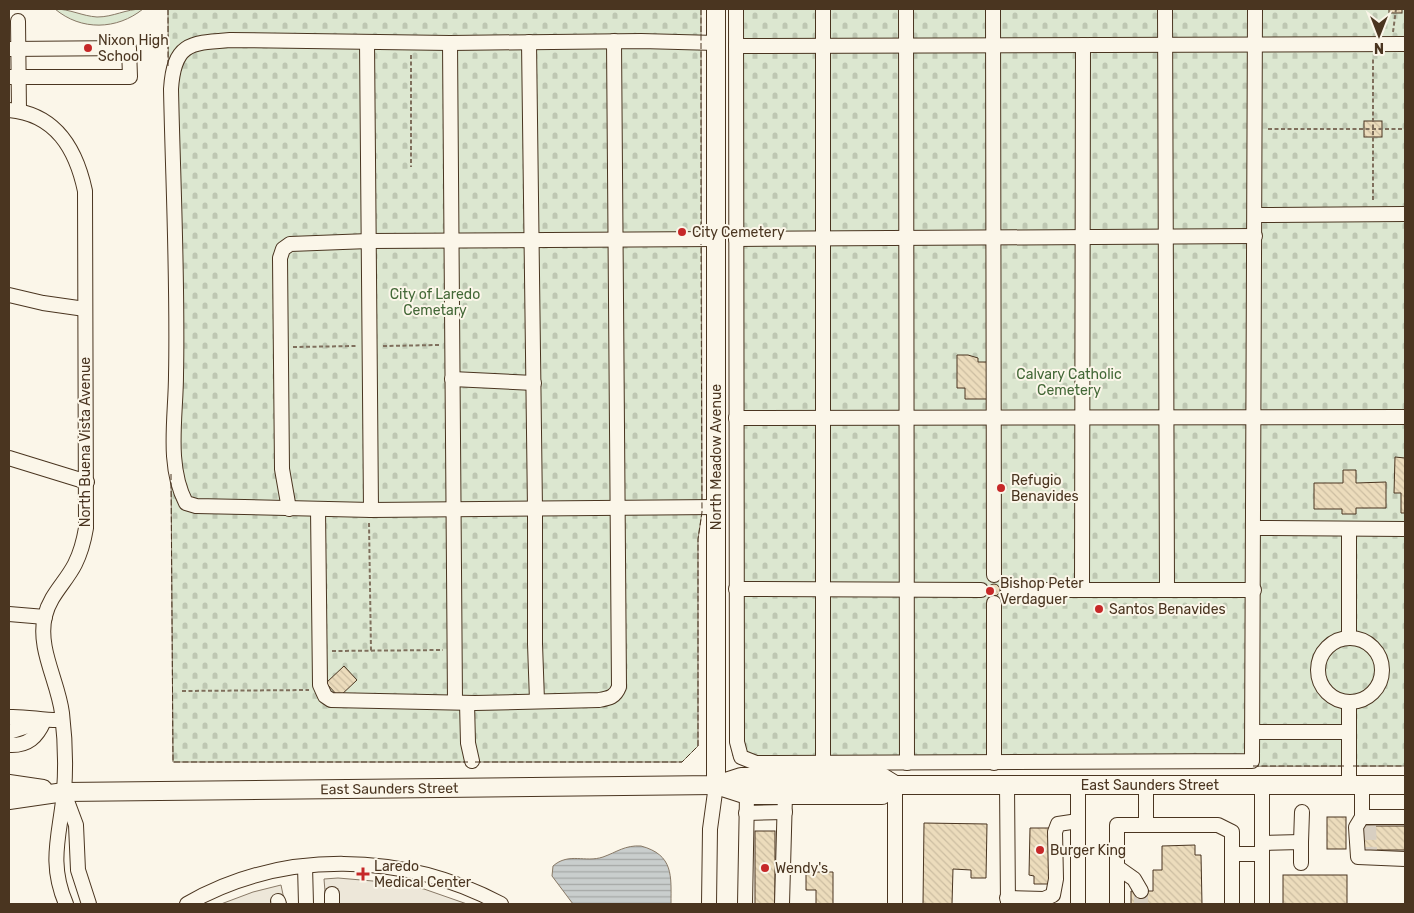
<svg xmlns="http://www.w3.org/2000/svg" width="1414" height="913" font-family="Rubik,sans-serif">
<defs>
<pattern id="cemetery-stones" width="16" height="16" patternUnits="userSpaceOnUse" patternTransform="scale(1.25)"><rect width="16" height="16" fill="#dce7d0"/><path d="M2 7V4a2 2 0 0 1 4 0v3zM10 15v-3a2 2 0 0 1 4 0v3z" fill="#bec7b2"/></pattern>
<pattern id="water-rules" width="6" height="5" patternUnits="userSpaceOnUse" patternTransform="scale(1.25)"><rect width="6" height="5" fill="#c9cecd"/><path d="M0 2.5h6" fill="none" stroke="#a5a8a6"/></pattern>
<pattern id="building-back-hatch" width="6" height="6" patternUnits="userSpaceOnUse" patternTransform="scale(1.25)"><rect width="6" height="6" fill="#ecdcbc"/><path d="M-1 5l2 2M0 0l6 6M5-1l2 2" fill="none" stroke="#ccbda1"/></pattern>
</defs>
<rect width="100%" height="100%" fill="#fbf6e9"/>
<g fill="url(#cemetery-stones)" stroke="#887966">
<polygon points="168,9 701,9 702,512 698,539 698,746 682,762 173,762"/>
<polygon points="732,9 1405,9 1405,766 747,767 733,756"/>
</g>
<path fill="#dce7d0" stroke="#887966" d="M 55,9 C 70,9 82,16 97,17 C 114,17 125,9 143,9 C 117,30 81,31 55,9 Z"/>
<g fill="#ede7d9" stroke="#887966">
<polygon points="338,878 396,883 424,889 467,904 326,904 324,879"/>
<polygon points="281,885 285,904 221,904 253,892"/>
</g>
<path fill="url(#water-rules)" stroke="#887966" d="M 641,846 C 674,855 671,876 671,904 L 573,904 L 552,876 L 553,866 C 569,852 585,863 603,857 C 617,852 625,845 641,846 Z"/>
<g fill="url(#building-back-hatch)" stroke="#4a3520">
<rect x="1389" y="9" width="13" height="4"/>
<rect x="1364" y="121" width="18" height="16"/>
<polygon points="957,355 968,355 978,358 978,362 989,362 989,399 965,399 965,388 957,388"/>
<polygon points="1395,457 1405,458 1405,513 1401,513 1401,493 1394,493"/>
<polygon points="1343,470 1356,470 1356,483 1386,482 1386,508 1356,508 1356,514 1342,514 1342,509 1314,509 1314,483 1343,483"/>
<circle cx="994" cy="590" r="6"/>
<polygon points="344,666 357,680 339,697 326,683"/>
<rect x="1327" y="817" width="19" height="32"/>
<polygon points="924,823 987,824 986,878 971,878 971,870 953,869 952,904 923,904"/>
<rect x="1360" y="826" width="45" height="24"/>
<polygon points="1030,828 1051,828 1051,884 1034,884 1034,876 1029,875"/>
<rect x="755" y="831" width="20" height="73"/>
<polygon points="1195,845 1195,855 1201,855 1202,904 1131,904 1131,891 1153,891 1153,870 1162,870 1162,846"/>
<polygon points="806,872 833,872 833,904 816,904 816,890 806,890"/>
<rect x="1283" y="875" width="64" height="29"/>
</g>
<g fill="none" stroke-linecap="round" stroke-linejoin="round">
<g stroke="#d8cfc1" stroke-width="14" stroke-dasharray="14 7" stroke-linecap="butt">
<polyline points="1369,826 1370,850"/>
<polyline points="1141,891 1141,904"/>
</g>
<defs>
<g id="minor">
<polyline points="736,9 737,742 741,757 756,763 773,763 1252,761 1255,9"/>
<polyline points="823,9 823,763"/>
<polyline points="906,9 907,763"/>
<polyline points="993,9 994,575"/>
<polyline points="1165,9 1167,590"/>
<polyline points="18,21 19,111"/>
<polyline points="367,42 371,510"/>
<polyline points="529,42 535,509 535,644 537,701"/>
<polyline points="450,43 455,702"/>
<path d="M 716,43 L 641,41 L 450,43 L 230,40 C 190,43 174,43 171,89 C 173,184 178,280 176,375 C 176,416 166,465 186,503 L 196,506 L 371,510 L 716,507"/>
<polyline points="736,46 1405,44"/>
<polyline points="9,49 129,48 130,77 9,77"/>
<path d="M 9,110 C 56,114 76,149 85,191 L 86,528 C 84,540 81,552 75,564 C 66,582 50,595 45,616 C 37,648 58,681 62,713 C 65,738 66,766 64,792 C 60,835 48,862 66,904"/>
<polyline points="1255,215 1405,214"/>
<polyline points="736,239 1255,236"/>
<polyline points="9,295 43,303 85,309"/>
<polyline points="452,379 534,383"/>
<polyline points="736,418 1405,417"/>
<polyline points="9,458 87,482"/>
<polyline points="289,509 282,469 280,258 283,249 290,244 369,241 716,239"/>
<path d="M 318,509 L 320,685 L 325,696 L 331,700 L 475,703 L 599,700 C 610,698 615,697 619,687 L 614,41"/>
<polyline points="1254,528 1405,529"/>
<polyline points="736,589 981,590"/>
<polyline points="1008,590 1254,590"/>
<polyline points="1082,590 1083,45"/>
<polyline points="994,603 994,763"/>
<polyline points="9,614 45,617"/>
<circle cx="1350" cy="670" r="32"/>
<polyline points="1349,638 1349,529"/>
<polyline points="467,703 468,743 472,761"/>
<path d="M 9,717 C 27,716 44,721 62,720"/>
<polyline points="9,732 43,721"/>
<polyline points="1254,732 1349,732"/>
<path d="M 9,745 C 28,746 37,737 44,721"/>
<polyline points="1007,785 1008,904"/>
<polyline points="1146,785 1146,825"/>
<polyline points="1349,785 1349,703"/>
<polyline points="1362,785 1362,817 1356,827 1358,857 1405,859"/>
<polyline points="64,793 76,825 78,870 89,904"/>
<polyline points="746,813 785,812"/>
<polyline points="1362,817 1405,817"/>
<polyline points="1301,842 1302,812"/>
<polyline points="1262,843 1301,842 1301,863"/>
<polyline points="1233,854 1262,854"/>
<polyline points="305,866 306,904"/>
<polyline points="1117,867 1134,879 1141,891"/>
<polyline points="332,894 332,904"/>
<polyline points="1007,898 1044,899 1053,895 1056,879 1055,832 1058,824 1078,821"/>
<polyline points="278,901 279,904"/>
<path d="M 187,904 C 283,849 404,852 501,904"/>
<polyline points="709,904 710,829 716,785"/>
<polyline points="745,904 747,795"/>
<polyline points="782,904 785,795"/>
<polyline points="895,904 895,785"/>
<polyline points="1078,904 1078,785"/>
<polyline points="1117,904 1117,825 1218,825 1232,832 1232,904"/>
<polyline points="1262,904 1262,785"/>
</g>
<g id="major">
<polyline points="716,9 716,785"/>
<polyline points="9,784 43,789"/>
<polyline points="716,785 747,795 882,795 895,785"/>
<path id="s1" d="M 9,800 L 64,792 L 716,785 L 741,777 L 882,777 L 895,785 L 1405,785"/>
</g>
</defs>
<use href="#minor" stroke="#4a3520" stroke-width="16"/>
<use href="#major" stroke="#4a3520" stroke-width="20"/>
<g stroke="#7f6f5c" stroke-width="2" stroke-dasharray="4 2.5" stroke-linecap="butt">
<polyline points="1393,32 1396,9"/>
<polyline points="411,55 411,167"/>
<polyline points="1268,129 1405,129"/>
<polyline points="1373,200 1373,58"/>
<polyline points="383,346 439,345"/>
<polyline points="293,347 356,346"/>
<polyline points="369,523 371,651"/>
<polyline points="332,651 443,650"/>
<polyline points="182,691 309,690"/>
</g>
<use href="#minor" stroke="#fbf6e9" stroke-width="14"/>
<use href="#major" stroke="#fbf6e9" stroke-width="18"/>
<g stroke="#4a3520" stroke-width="1" stroke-dasharray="6 2.5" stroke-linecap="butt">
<polyline points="168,9 168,66"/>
<polyline points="701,9 701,236"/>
<polyline points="171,474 173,762 468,762"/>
<polyline points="475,762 682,762 698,746 698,539 702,512 701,244"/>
<polyline points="1253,766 1345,766"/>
<polyline points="1353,766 1405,766"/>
</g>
</g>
<g fill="#c62828" stroke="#fbf6e9" stroke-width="2">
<circle cx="88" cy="48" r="5"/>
<circle cx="682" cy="232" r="5"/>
<circle cx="1001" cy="488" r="5"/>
<circle cx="990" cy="591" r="5"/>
<circle cx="1099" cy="609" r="5"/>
<circle cx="1040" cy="850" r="5"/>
<circle cx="765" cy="868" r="5"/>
<path d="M360.5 866.5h5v5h5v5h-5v5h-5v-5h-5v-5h5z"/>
</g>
<g text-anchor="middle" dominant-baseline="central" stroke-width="4" stroke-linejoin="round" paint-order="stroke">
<g font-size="14" fill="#4a3520" stroke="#fbf6e9" text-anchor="start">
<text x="98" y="40">Nixon High<tspan x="98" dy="16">School</tspan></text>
<text x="692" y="232">City Cemetery</text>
<text x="1011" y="480">Refugio<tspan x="1011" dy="16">Benavides</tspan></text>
<text x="1000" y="583">Bishop Peter<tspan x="1000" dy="16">Verdaguer</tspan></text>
<text x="1109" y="609">Santos Benavides</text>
<text x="1050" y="850">Burger King</text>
<text x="374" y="866">Laredo<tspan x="374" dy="16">Medical Center</tspan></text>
<text x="775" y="868">Wendy's</text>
</g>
<g font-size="14" fill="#436837" stroke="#fbf6e9">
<text x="435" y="294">City of Laredo<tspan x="435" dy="16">Cemetary</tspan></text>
<text x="1069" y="374">Calvary Catholic<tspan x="1069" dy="16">Cemetery</tspan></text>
</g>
<g font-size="14" fill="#4a3520" stroke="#fbf6e9">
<text transform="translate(85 442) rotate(-90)">North Buena Vista Avenue</text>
<text transform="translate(716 457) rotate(-90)">North Meadow Avenue</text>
<text stroke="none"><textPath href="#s1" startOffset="1145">East Saunders Street</textPath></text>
<text stroke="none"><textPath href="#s1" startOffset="381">East Saunders Street</textPath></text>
</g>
</g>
<rect width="1414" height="913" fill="none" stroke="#4a3520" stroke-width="20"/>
<g transform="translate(1379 35) rotate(180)" stroke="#fbf6e9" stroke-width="4" paint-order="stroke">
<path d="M0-4L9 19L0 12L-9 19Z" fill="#4a3520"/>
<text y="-8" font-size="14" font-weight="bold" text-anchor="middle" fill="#4a3520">N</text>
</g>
</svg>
